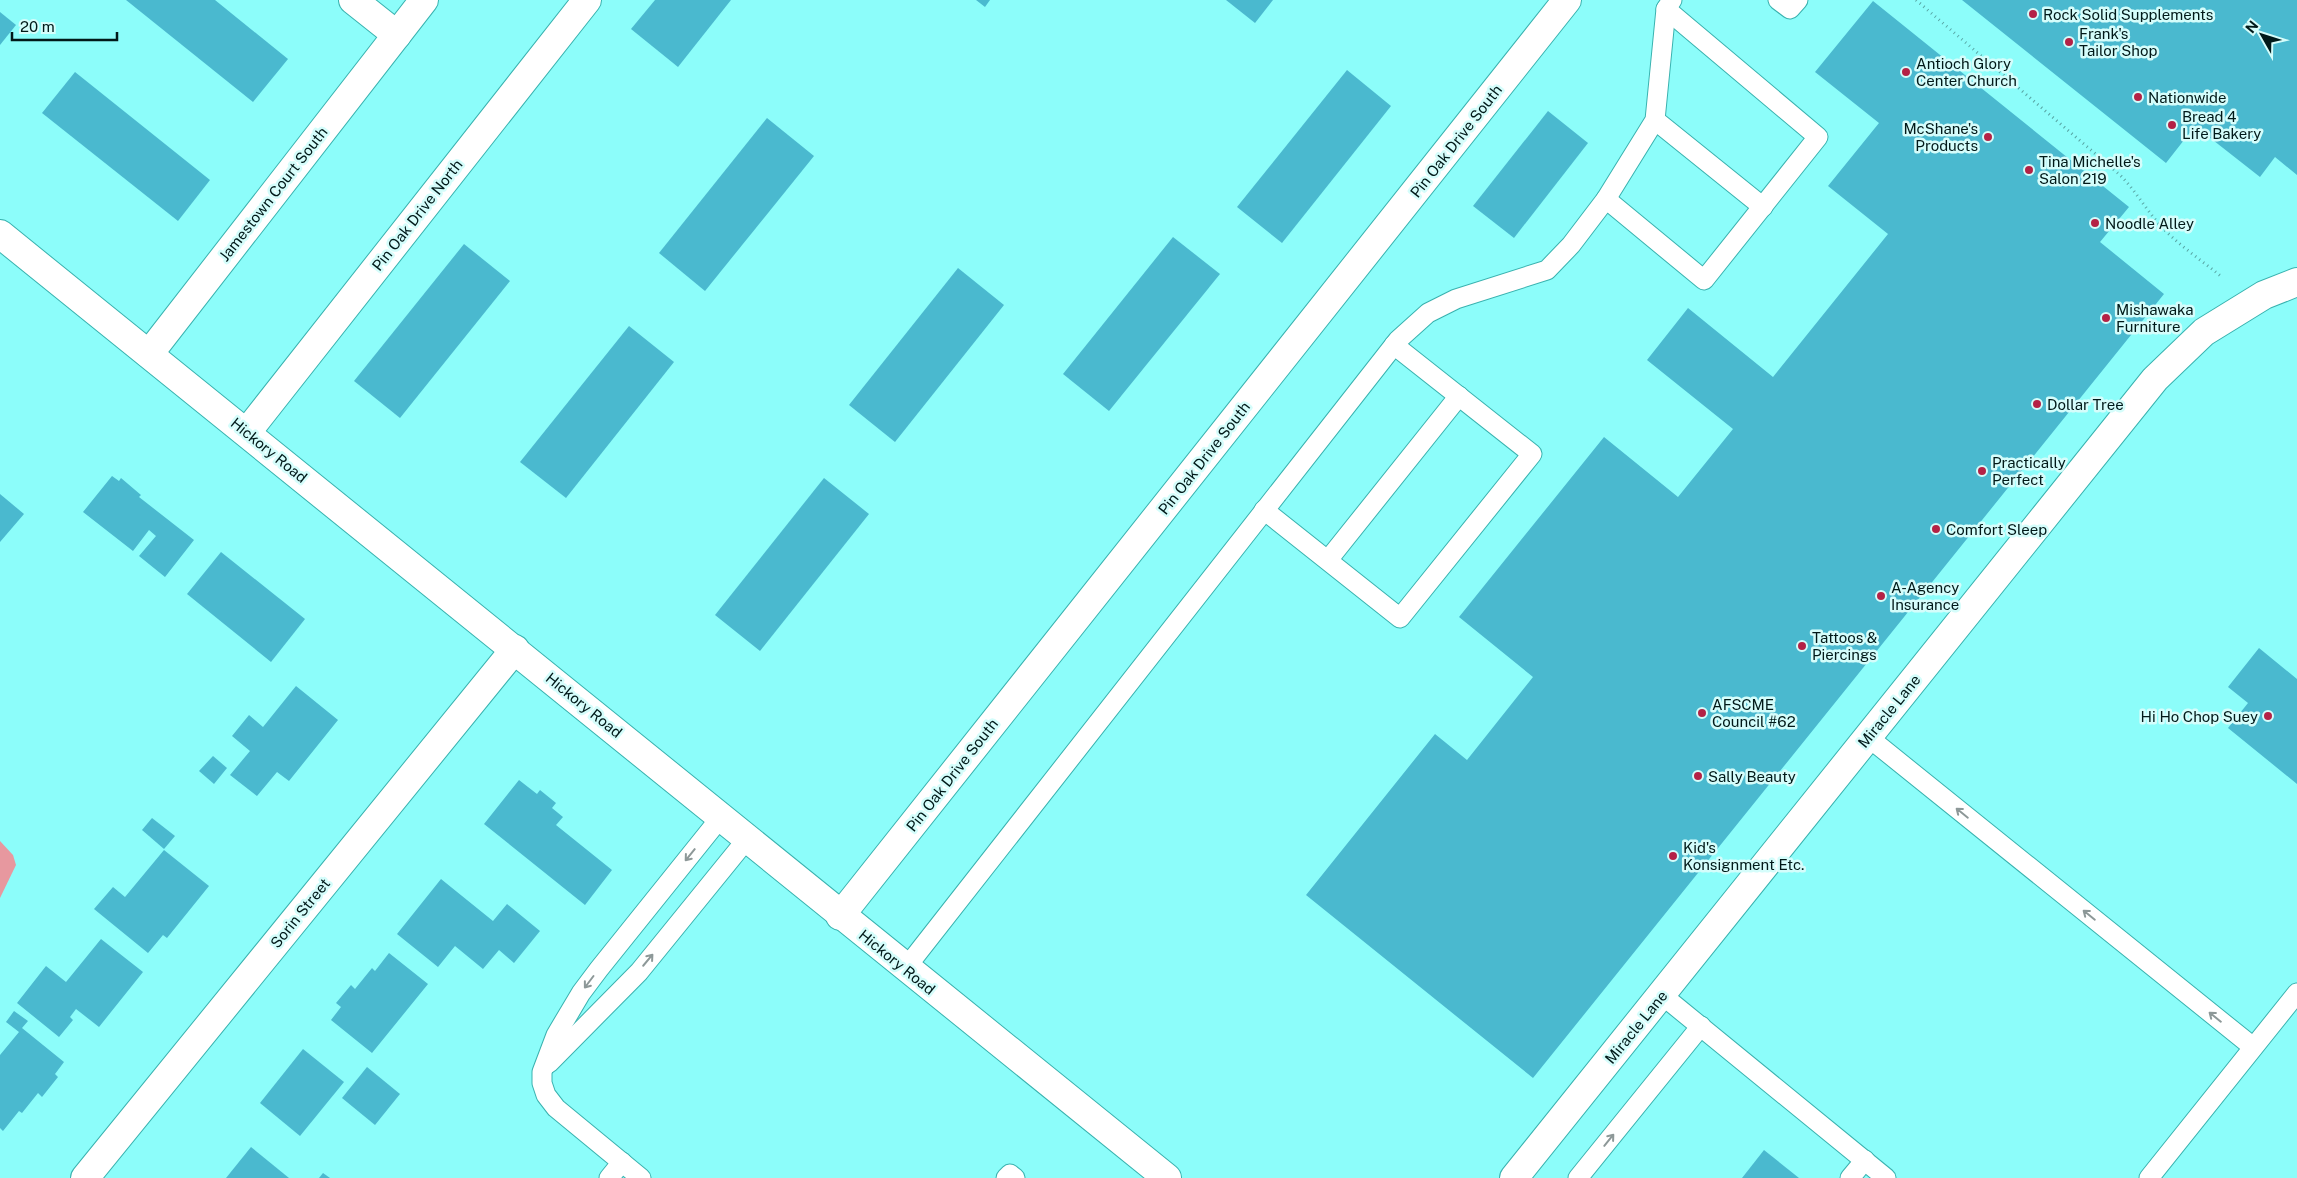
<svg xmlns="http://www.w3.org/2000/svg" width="2297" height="1178" font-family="'Public Sans',sans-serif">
<rect width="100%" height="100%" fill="#8cfdfa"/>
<polygon fill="#e7989f" points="0,841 13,855 16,865 0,898"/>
<g fill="#4ab9cf">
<polygon points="126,0 215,0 288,59 253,102"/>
<polygon points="655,0 731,0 678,67 631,29"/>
<polygon points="976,0 990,0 985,7"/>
<polygon points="1226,0 1273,0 1255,23"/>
<polygon points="1962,0 2297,0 2297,175 2275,157 2260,177 2195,126 2166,163"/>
<polygon points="1873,1 2129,207 2100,242 2164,294 1533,1078 1306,895 1435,734 1467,760 1533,677 1459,617 1604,437 1678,497 1733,429 1647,360 1688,308 1773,377 1888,234 1828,186 1879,123 1815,72"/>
<polygon points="0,12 16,25 0,45"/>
<polygon points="1347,70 1391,106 1282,243 1237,207"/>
<polygon points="75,72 210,180 178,221 42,113"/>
<polygon points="1548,111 1588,143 1514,238 1473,206"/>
<polygon points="767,118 814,156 705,291 659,253"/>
<polygon points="1173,237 1220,274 1109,411 1063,374"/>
<polygon points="464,244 510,281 400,418 354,381"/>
<polygon points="958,268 1004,305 895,442 849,405"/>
<polygon points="629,326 674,362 566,498 520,462"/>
<polygon points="112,476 119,481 121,478 141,495 139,497 194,540 165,577 139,556 156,536 149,530 133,551 83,512"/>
<polygon points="824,478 869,514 760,651 715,615"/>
<polygon points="0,494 24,514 0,542"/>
<polygon points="221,552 305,619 271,662 187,594"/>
<polygon points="2259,648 2297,679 2297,784 2228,728 2248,703 2228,687"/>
<polygon points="296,686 338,720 289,781 277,772 257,796 230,775 250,751 232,736 249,715 263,727"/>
<polygon points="213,756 227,768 214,784 199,771"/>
<polygon points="519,780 537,794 540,790 556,803 552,808 563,817 556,825 612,870 585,905 484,824"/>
<polygon points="152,818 175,836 164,849 142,830"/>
<polygon points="164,850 209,886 167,938 163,935 148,953 94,909 113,887 125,897"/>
<polygon points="441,879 493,921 507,904 540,931 514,963 499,950 483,969 455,946 438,967 397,934"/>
<polygon points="101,939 143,972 99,1027 76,1009 70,1017 73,1020 59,1037 17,1003 46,966 66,982"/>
<polygon points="389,953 428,984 372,1053 331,1020 341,1007 336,1003 351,985 355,989 372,968 375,971"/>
<polygon points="14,1011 28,1021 22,1028 64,1062 55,1074 58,1077 42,1097 38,1093 22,1113 19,1111 3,1131 0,1128 0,1055 19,1032 6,1022"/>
<polygon points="303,1049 344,1082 300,1136 260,1103"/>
<polygon points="367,1067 400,1094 375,1125 342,1098"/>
<polygon points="251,1147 289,1178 226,1178"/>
<polygon points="1764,1150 1799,1178 1742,1178"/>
<polygon points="323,1173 330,1178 319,1178"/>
</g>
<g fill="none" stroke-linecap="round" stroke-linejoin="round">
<defs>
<g id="service">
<polyline points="1778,0 1790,9 1798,0"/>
<polyline points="1655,120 1763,207"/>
<polyline points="1606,199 1704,280 1818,137 1666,9"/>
<polyline points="1264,510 1400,618 1532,454 1394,345"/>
<polyline points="1328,560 1459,396"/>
<polyline points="1868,737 2253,1047"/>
<polyline points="905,969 1398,340 1428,313 1456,299 1547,270 1571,245 1606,199 1655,120 1666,9 1672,0"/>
<polyline points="1662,995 1886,1178"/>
<polyline points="549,1063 639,972 747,839"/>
<polyline points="609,1178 622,1162"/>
<polyline points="641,1178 556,1108 546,1095 542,1083 542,1072 556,1035 581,993 599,969 721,817"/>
<polyline points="1006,1178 1010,1174 1015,1178"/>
<polyline points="1578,1178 1701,1026"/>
<polyline points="1850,1178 1865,1160"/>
<polyline points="2149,1178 2297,993"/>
</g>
<g id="minor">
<polyline points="353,0 397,35"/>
<polyline points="149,354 424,0"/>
<polyline points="247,432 587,0"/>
<polyline points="840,916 1567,0"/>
<polyline points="85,1178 515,649"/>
<polyline points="1514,1178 2155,379 2204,332 2264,295 2297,282"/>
</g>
<path id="tertiary" d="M 0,234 C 389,548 776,865 1167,1178"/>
</defs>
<use href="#service" stroke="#39b2af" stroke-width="21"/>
<use href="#minor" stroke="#39b2af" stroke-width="30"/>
<use href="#tertiary" stroke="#39b2af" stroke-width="30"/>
<path stroke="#57a5a4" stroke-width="3" stroke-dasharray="1 4" stroke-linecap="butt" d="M 1916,0 L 2120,175 C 2135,190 2145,208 2159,224 C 2177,244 2201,260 2222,277"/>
<use href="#service" stroke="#fff" stroke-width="19"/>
<use href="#minor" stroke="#fff" stroke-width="28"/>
<use href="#tertiary" stroke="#fff" stroke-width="28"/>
</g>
<defs><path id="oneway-shaft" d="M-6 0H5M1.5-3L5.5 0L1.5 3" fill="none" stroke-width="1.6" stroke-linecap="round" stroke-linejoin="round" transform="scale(1.25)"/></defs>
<g stroke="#8d9898">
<use href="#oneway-shaft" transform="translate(1962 813) rotate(-141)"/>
<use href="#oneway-shaft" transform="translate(690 855) rotate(129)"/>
<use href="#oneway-shaft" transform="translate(2089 915) rotate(-141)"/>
<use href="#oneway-shaft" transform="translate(648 960) rotate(-50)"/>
<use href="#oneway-shaft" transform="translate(589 982) rotate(127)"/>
<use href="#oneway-shaft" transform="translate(2215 1017) rotate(-141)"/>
<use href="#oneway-shaft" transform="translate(1609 1140) rotate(-51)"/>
</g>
<g fill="#b42246" stroke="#d5fdfb" stroke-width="2">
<circle cx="2033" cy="14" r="5"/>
<circle cx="2069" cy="42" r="5"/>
<circle cx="1906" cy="72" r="5"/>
<circle cx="2138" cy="97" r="5"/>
<circle cx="2172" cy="125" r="5"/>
<circle cx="1988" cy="137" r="5"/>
<circle cx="2029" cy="170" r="5"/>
<circle cx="2095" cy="223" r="5"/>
<circle cx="2106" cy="318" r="5"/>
<circle cx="2037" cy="404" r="5"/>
<circle cx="1982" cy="471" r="5"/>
<circle cx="1936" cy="529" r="5"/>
<circle cx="1881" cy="596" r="5"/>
<circle cx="1802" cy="646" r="5"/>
<circle cx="1702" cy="713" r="5"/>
<circle cx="2268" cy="716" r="5"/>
<circle cx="1698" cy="776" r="5"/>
<circle cx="1673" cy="856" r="5"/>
</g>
<g text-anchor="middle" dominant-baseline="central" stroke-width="5" stroke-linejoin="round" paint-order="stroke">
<g font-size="15" fill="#011919" stroke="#d5fdfb" text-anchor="start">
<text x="2043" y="14">Rock Solid Supplements</text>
<text x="2079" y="33">Frank's<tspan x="2079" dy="17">Tailor Shop</tspan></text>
<text x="1916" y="63">Antioch Glory<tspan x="1916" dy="17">Center Church</tspan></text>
<text x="2148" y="97">Nationwide</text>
<text x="2182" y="116">Bread 4<tspan x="2182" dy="17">Life Bakery</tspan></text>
<text x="1978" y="128" text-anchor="end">McShane's<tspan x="1978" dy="17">Products</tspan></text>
<text x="2039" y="161">Tina Michelle's<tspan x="2039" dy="17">Salon 219</tspan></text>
<text x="2105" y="223">Noodle Alley</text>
<text x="2116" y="309">Mishawaka<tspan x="2116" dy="17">Furniture</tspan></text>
<text x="2047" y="404">Dollar Tree</text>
<text x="1992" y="462">Practically<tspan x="1992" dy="17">Perfect</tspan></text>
<text x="1946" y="529">Comfort Sleep</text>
<text x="1891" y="587">A-Agency<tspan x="1891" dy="17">Insurance</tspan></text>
<text x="1812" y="637">Tattoos &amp;<tspan x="1812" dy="17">Piercings</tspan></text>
<text x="1712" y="704">AFSCME<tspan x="1712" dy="17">Council #62</tspan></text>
<text x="2258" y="716" text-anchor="end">Hi Ho Chop Suey</text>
<text x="1708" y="776">Sally Beauty</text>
<text x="1683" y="847">Kid's<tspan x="1683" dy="17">Konsignment Etc.</tspan></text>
</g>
<g font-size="15" fill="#011919" stroke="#d5fdfb">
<text transform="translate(1456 141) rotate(-52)">Pin Oak Drive South</text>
<text transform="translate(273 194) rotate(-52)">Jamestown Court South</text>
<text transform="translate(417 215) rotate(-52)">Pin Oak Drive North</text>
<text transform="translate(269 450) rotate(39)">Hickory Road</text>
<text transform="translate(1204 458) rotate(-52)">Pin Oak Drive South</text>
<text transform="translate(584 705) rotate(39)">Hickory Road</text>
<text transform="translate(1889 711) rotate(-51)">Miracle Lane</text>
<text transform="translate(952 775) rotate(-52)">Pin Oak Drive South</text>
<text transform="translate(300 913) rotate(-51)">Sorin Street</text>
<text transform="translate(897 962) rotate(39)">Hickory Road</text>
<text transform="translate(1636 1027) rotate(-51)">Miracle Lane</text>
</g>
</g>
<g transform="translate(2262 35) rotate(309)" stroke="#d5fdfb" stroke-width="4" paint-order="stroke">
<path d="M0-4L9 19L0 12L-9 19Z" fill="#011919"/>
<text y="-8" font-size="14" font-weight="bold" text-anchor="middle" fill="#011919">N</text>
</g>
<path d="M12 32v8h105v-8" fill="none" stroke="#011919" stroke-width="2.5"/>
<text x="20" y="32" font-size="15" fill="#011919" stroke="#d5fdfb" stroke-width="4" paint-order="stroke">20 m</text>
</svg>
